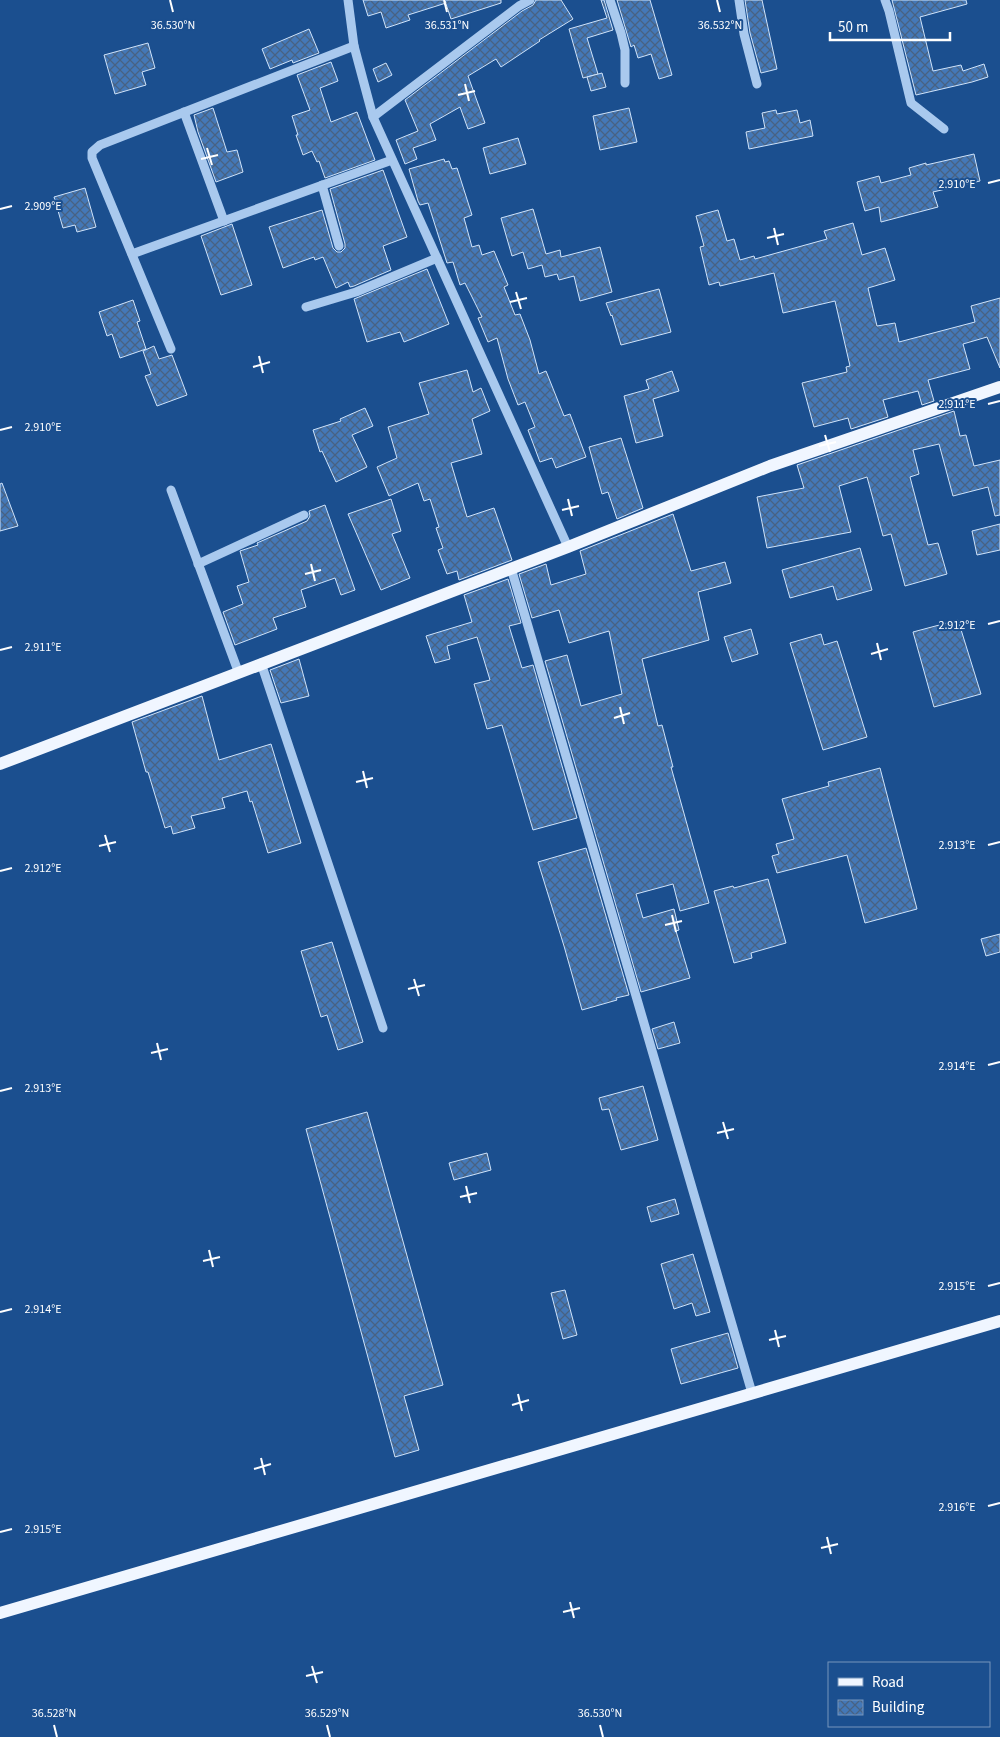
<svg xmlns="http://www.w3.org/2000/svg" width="1000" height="1737" font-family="'Source Sans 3',sans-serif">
<defs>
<pattern id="building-cross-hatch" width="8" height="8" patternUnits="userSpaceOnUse" patternTransform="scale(1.25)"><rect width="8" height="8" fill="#4478b7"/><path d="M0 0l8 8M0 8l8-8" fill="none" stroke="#486282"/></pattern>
</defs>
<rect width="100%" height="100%" fill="#1b4f8f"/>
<g fill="url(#building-cross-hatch)" stroke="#cfe3fa">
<polygon points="363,0 501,0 501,3 451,19 445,1 446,3 408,15 410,20 386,28 381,12 368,16"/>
<polygon points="536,0 561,0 573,19 539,40 540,41 501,67 496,59 468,76 485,123 468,129 460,107 430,124 436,140 413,148 417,159 405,164 396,140 418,131 405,100 522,11 533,5"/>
<polygon points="601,0 604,0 613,30 587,38 598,74 583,78 569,29 607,18"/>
<polygon points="617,0 650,0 672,75 659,79 651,54 638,58 634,45 631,47"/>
<polygon points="745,0 762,0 777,69 761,73 750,33"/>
<polygon points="892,0 966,0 967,4 920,17 933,71 961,65 963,71 984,64 988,77 972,82 916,95"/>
<polygon points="309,29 319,53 293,63 292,60 270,69 262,49"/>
<polygon points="148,43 155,68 142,72 146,85 115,94 104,55"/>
<polygon points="331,62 338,81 320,88 331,122 357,112 375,160 325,178 319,161 317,162 312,151 303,155 296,135 298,135 292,116 310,110 297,75"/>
<polygon points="386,63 392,75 378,82 373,69"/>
<polygon points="602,73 606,87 591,91 587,77"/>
<polygon points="213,108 227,152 237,150 243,172 216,182 198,132 194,115"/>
<polygon points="629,108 637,142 600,150 593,116"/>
<polygon points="776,110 777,114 797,110 800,123 810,120 813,136 749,149 746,132 765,128 762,113"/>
<polygon points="518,138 526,164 490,174 483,148"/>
<polygon points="974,154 980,181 933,192 938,207 881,222 879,207 865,211 857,182 879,176 881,183 911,175 909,168 926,163 926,165"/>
<polygon points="444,159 445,162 449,161 452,169 457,168 472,215 464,218 472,247 479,245 482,255 494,251 508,285 504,287 515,315 520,314 530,340 539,374 546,371 564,416 570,414 586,457 556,468 552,458 540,462 528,430 535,427 525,402 518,405 508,379 497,338 488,342 478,318 482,317 465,283 460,285 453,262 447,263 428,203 420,205 418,201 409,169"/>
<polygon points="383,170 407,237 383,246 391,270 354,286 350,287 348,282 336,288 323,257 315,260 314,257 283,268 269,227 322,210 333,248 337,252 341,252 345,248 345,244 330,189"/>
<polygon points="85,188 96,227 77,232 75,225 63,228 54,197"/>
<polygon points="533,209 546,254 560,250 561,257 600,247 612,292 580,301 574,276 559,280 557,274 545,277 542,265 528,269 523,252 512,256 501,218"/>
<polygon points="718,210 727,241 734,239 740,260 754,256 755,259 827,239 824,231 853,223 862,255 885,248 895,280 868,288 877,326 895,323 899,342 975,322 971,306 1000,298 1000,368 987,337 963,344 970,369 928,380 934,401 922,405 918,391 883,400 888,417 851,429 848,418 814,427 802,383 847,372 846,367 850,366 835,301 783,313 774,273 720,286 719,282 709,285 700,247 704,246 696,216"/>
<polygon points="232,224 252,285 221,295 201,236"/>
<polygon points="427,269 449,324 404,342 400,332 367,342 354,299"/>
<polygon points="659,289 671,332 621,345 612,315 611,316 606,303"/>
<polygon points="133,300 140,321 137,322 146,349 120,358 112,334 107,336 99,312"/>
<polygon points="154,346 159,359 172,355 187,395 157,406 145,376 151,374 143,351"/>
<polygon points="467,370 473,392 481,388 490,411 472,419 482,454 451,463 467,517 494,508 512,560 459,580 457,571 447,574 438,550 443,548 436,528 439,527 430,499 424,501 418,483 389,496 377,467 397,458 388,427 429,414 419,383"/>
<polygon points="672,371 679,391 653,399 663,436 636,443 624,396 649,389 646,380"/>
<polygon points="365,408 373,426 352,435 367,467 336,482 322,451 320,452 313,430 341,421 340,419"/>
<polygon points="954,411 960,436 966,435 974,466 1000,460 1000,515 995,516 988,487 953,496 939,444 913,450 919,474 910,477 928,545 938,543 947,574 905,586 891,534 883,536 867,477 839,486 851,532 767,548 757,497 804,488 797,465"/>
<polygon points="621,438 643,508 617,519 608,492 602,494 589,447"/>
<polygon points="2,483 18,526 0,531 0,484"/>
<polygon points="391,499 401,531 392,534 410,578 381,590 348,514"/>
<polygon points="325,505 355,590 341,595 335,578 301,590 306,607 273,618 277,629 235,645 223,612 243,604 237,586 249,582 240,551 258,545 257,543 307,521 310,516 309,511"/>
<polygon points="673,514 691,571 725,562 731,583 698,592 709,640 642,659 658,726 662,725 673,767 671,767 709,903 680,911 673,884 636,894 643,918 674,909 679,930 676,931 690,978 641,992 545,661 567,655 581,706 622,694 609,631 569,643 559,610 532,618 519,574 546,564 551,585 586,574 580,551"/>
<polygon points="1000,524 1000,550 977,555 972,531"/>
<polygon points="860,548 872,590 837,600 833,586 790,598 782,570"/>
<polygon points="508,579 521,623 509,626 522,668 533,665 577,818 533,830 502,725 487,729 474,684 490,680 477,637 447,646 450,659 435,663 426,636 472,622 464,595"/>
<polygon points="958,620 981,694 934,707 913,632"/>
<polygon points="751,629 758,654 732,662 724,637"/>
<polygon points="821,634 824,645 837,641 867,737 823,750 790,643"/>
<polygon points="299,659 309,696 281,703 270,670"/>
<polygon points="202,696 219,760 271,744 301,843 268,853 252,801 250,802 247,791 222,798 225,808 191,816 195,828 173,834 171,826 165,828 148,772 146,772 132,722"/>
<polygon points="880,768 917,909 865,923 847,855 777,873 772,856 779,854 776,844 794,839 782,799 829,786 828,782"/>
<polygon points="586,848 629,995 616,998 617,1000 582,1010 564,946 538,862"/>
<polygon points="768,879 786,943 751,953 752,958 734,963 714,891 733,886 734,888"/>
<polygon points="1000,934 1000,952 986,956 981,939"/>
<polygon points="332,942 363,1042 338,1050 327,1015 321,1017 301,951"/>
<polygon points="674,1022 680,1043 658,1049 652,1029"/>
<polygon points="643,1086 658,1140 621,1150 609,1109 602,1110 599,1098"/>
<polygon points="367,1112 443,1385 404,1396 419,1450 395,1457 306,1129"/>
<polygon points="487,1153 491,1170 454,1180 449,1163"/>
<polygon points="675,1199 679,1214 651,1222 647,1207"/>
<polygon points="693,1254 710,1312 696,1316 692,1303 674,1309 661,1264"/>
<polygon points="565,1290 577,1335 563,1339 551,1293"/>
<polygon points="728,1333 738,1368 681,1384 671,1349"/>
</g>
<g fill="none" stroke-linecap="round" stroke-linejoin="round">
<g stroke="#a9c9ee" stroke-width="9">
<polyline points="348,0 354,46 373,117 568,547"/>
<polyline points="610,0 621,33 625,50 625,83"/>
<polyline points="739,0 744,34 757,84"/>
<polyline points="885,0 889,11 911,103 944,129"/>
<polyline points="184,112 224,221"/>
<polyline points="373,117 519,6 530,0"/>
<polyline points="322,185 339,246"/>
<polyline points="132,254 392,160"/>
<polyline points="306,307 356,292 437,258"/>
<polyline points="171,349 92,158 92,152 100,145 354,46"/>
<polyline points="171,490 238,671"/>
<polyline points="198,564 304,515"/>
<polyline points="511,568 752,1393"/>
<polyline points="261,663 383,1028"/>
</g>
<g stroke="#f0f6ff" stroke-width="12">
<polyline points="0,764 568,547 770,466 1000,387"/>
<polyline points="0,1613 1000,1321"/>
</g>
</g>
<path fill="none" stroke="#fff" stroke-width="2" d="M 170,0 L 173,12M 444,0 L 447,12M 717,0 L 720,12M 465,84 L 469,101M 458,95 L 475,91M 207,148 L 212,165M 201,159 L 218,155M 988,183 L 1000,180M 0,209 L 12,206M 774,228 L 778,245M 767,238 L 784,234M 516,292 L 521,309M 510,302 L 527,298M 259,356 L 263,373M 253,367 L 270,362M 988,404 L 1000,401M 0,430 L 12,427M 825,435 L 830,452M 819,446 L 836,442M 568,499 L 572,516M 562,510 L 579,506M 311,564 L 315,581M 305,574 L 321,570M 988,624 L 1000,621M 877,643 L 881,660M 0,650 L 12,647M 871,654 L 888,649M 620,707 L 624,724M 614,718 L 630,713M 363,771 L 367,788M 356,782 L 373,778M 105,835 L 110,852M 988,845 L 1000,842M 99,846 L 116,842M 0,871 L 12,868M 672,915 L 676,932M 665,925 L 682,921M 414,979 L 419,996M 408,989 L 425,985M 157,1043 L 161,1060M 151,1053 L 168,1049M 988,1065 L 1000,1062M 0,1091 L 12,1088M 723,1122 L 728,1139M 717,1133 L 734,1129M 466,1186 L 470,1203M 460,1197 L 477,1193M 209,1250 L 213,1267M 203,1261 L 220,1257M 988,1286 L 1000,1283M 0,1312 L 12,1309M 775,1330 L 779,1347M 769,1340 L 786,1336M 518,1394 L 522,1411M 512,1405 L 529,1400M 261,1458 L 265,1475M 254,1469 L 271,1464M 988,1506 L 1000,1503M 0,1532 L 12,1529M 827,1537 L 831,1554M 821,1548 L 838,1544M 570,1602 L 574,1618M 563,1612 L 580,1608M 312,1666 L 317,1683M 306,1676 L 323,1672M 54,1725 L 57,1737M 327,1725 L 330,1737M 600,1725 L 603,1737"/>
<g font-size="12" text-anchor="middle" fill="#fff" stroke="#1b4f8f" stroke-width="4" stroke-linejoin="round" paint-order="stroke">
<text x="173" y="29">36.530°N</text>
<text x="447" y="29">36.531°N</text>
<text x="720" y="29">36.532°N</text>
<text x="957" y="188">2.910°E</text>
<text x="43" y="210">2.909°E</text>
<text x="957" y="408">2.911°E</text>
<text x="43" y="431">2.910°E</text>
<text x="957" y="629">2.912°E</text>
<text x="43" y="651">2.911°E</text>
<text x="957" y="849">2.913°E</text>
<text x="43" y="872">2.912°E</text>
<text x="957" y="1070">2.914°E</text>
<text x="43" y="1092">2.913°E</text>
<text x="957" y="1290">2.915°E</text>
<text x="43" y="1313">2.914°E</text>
<text x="957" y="1511">2.916°E</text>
<text x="43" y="1533">2.915°E</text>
<text x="54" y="1717">36.528°N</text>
<text x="327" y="1717">36.529°N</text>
<text x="600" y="1717">36.530°N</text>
</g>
<rect x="828" y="1662" width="162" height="65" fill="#1b4f8f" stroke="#7695bc"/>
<rect x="838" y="1678" width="25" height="8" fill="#f0f6ff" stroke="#7695bc"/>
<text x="872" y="1687" font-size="15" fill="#ffffff">Road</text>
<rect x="838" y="1700" width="25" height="15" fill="url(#building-cross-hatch)" stroke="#7695bc"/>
<text x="872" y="1712" font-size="15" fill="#ffffff">Building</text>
<path d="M830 32v8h120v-8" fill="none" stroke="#ffffff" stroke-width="2.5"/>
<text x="838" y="32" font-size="15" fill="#ffffff" stroke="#1b4f8f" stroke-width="4" paint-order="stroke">50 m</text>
</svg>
